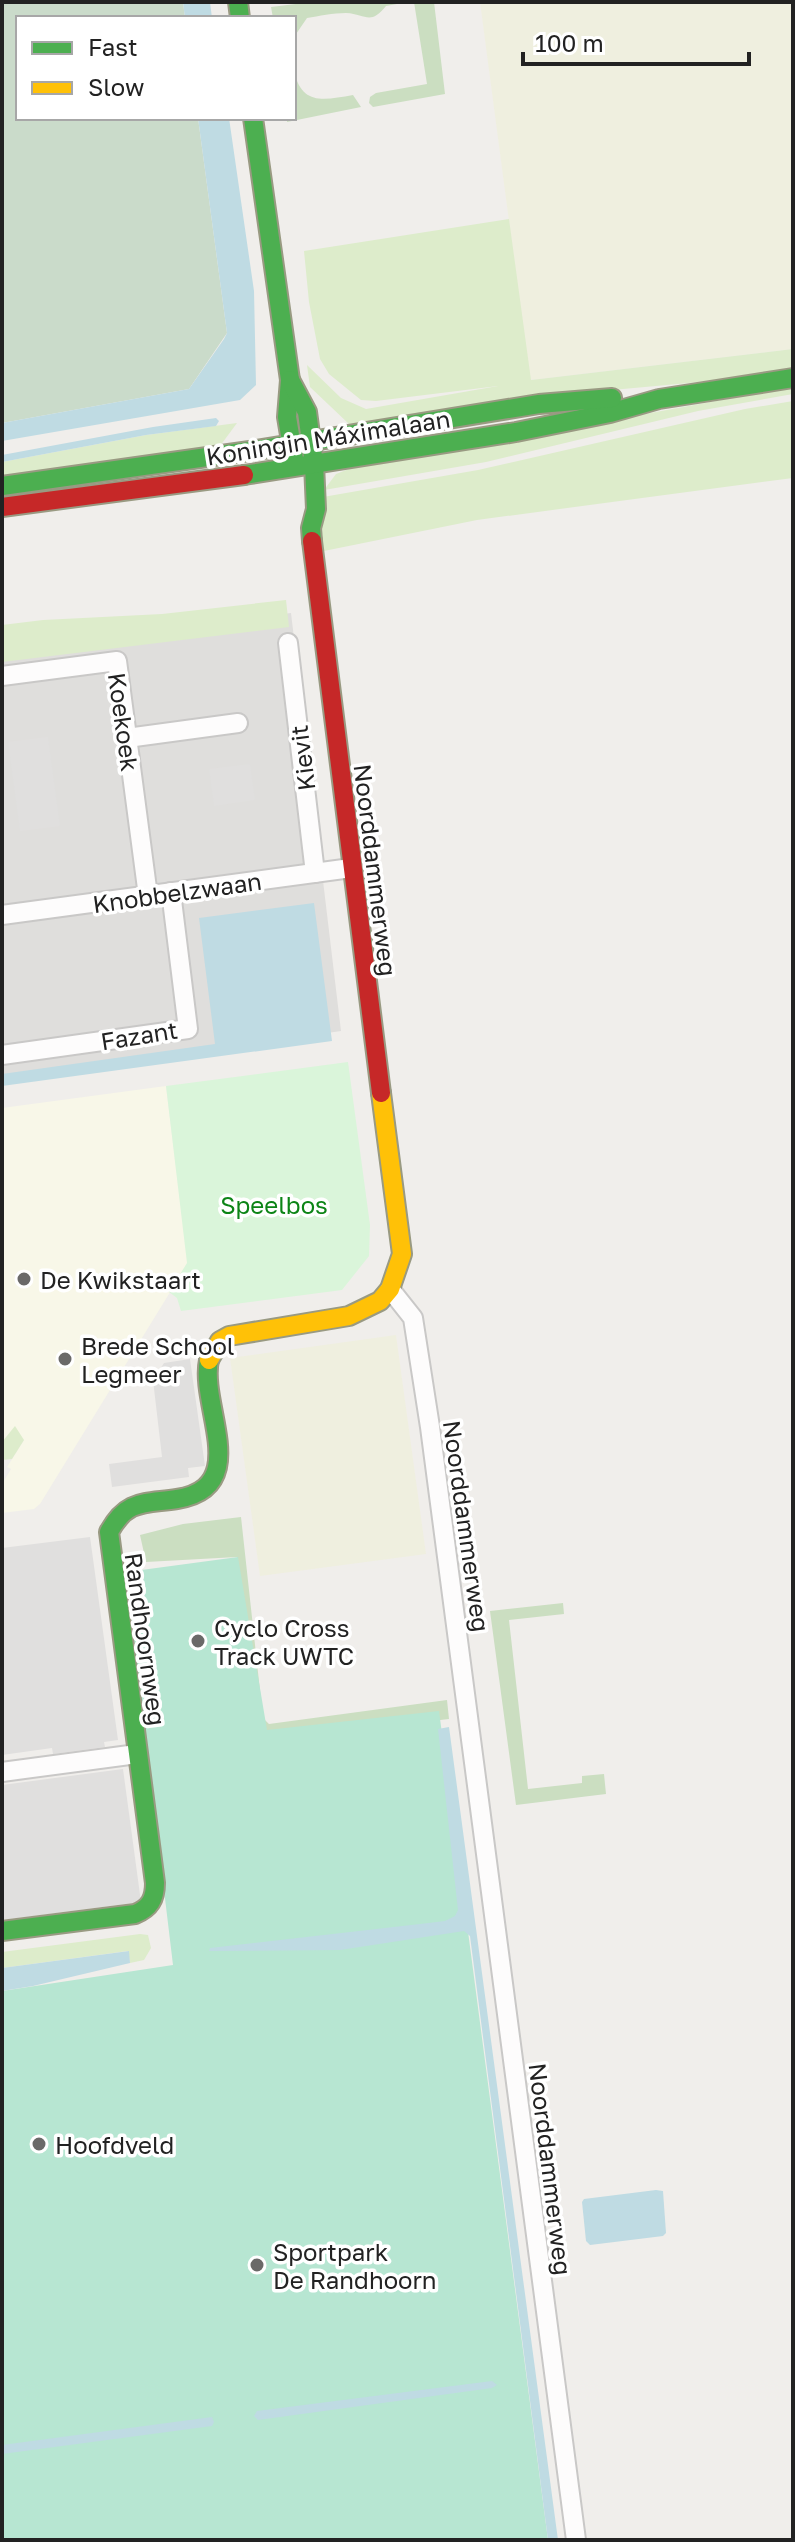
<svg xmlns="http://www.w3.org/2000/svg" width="795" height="2542" font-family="'Golos Text',sans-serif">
<rect width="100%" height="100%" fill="#f0eeeb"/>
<polygon fill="#dfdedc" points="291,613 341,1031 2,1080 2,649"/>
<polygon fill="#f8f7e8" points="166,1086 188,1263 40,1504 34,1509 2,1513 2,1484 11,1469 7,1467 24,1440 2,1442 2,1108"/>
<g fill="#efefdf">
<polygon points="480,2 793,2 793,349 530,380"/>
<polygon points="396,1335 426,1554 260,1576 230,1358"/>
</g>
<g fill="#ddeccb">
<polygon points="509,219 531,380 793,349 793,370 689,383 557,395 349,424 310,387 307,365 341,398 366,409 498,386 376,401 361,400 329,374 320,359 309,302 304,251"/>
<polygon points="793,387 793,394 698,411 486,462 324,490 336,474 354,467"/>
<polygon points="793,401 793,478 477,520 319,552 323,497 478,470 745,409"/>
<polygon points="237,423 220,446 2,482 2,462 146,435"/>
<polygon points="286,600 289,627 2,662 2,625 43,620 162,614"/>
<polygon points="15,1426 24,1440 12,1459 2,1460 2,1442"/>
<polygon points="140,1934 148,1935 151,1948 144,1960 130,1963 128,1951 2,1968 2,1952"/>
</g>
<g fill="#cbdec1">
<path d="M 312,2 L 408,2 L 386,6 C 370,26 366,14 346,13 C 333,13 319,16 307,18 L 294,37 L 294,18 L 273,18 L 271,7 Z"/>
<polygon points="414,2 434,2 445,94 373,107 369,103 370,97 376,93 427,84"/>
<path d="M 294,71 C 302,106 324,100 353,95 L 361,107 L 287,122 L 287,118 L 294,118 Z"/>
<polygon points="241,1517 263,1718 269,1724 447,1700 449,1719 283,1738 262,1736 237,1557 146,1562 140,1535 183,1524"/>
<polygon points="563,1603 564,1614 509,1620 528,1789 582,1783 582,1776 604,1774 606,1794 516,1805 490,1611"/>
</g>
<polygon fill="#cadbca" points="2,2 183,2 185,18 18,18 18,118 198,118 227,333 189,389 2,423"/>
<polygon fill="#daf5da" points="348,1062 370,1225 369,1256 342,1290 181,1311 177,1298 169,1292 187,1263 166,1086"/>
<polygon fill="#b7e6d2" points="238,1557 267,1730 439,1711 548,2540 2,2540 2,1991 173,1965 131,1615 140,1613 134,1571"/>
<g fill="#e0dfde">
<polygon points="48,737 60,826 20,831 8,742"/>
<polygon points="250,764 255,800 214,806 209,769"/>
<polygon points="190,1359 205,1466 188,1468 189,1477 112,1487 109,1464 162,1457 153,1380 164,1363"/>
<polygon points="90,1537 118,1740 104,1742 105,1747 53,1754 52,1748 2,1755 2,1548"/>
<polygon points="123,1769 141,1902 2,1920 2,1785"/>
</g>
<g fill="#bfdbe3">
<polygon points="183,2 210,2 212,18 185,18"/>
<polygon points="198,118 229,118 254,291 256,385 240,400 2,441 2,423 189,389 224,339 227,333"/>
<polygon points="216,418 219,421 216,426 146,435 2,462 2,455 153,427"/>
<polygon points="314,903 332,1041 2,1086 2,1074 215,1044 199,918"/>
<polygon points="449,1727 558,2540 548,2540 470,1936 464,1931 340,1950 209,1951 210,1948 420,1924 445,1921 455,1916 458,1910 438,1729"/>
<polygon points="129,1951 130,1963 33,1986 2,1991 2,1968"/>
<polygon points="656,2190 663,2191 666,2233 663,2236 590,2245 586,2241 582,2202 584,2199"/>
<polygon points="492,2381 497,2385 492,2388 258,2420 254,2416 257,2411"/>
<polygon points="212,2417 214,2422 212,2426 2,2454 2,2445"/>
</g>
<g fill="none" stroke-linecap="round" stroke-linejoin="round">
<defs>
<g id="street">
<polyline points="288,643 315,873"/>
<polyline points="2,676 117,661 148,896"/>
<polyline points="127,738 238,723"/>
<polyline points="2,915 351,868"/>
<polyline points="2,1055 188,1029 171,892"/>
<polyline points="390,1289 413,1318 430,1427 576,2540"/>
<polyline points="2,1772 137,1754"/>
</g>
<g id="fast">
<polyline points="238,2 240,18"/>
<polyline points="253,118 290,380 287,417 294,459"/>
<polyline points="290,380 307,412 314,464 316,509 311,528 312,541"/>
<polyline points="244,475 516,432 610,413 659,399 793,378"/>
<polyline points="2,486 257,450 539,404 612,398"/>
<path d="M 2,1931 L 135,1914 C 150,1908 155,1899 155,1883 L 109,1532 C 127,1499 144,1504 177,1499 C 253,1487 199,1406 209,1360"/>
</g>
<polyline id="slow" points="209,1360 220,1341 229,1336 349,1316 380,1301 390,1289 402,1254 381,1093"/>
<g id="jam">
<polyline points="2,507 244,475"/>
<polyline points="312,541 381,1093"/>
</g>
</defs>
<use href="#street" stroke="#c9c8c7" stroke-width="22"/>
<use href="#fast" stroke="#999a82" stroke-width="22"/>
<use href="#slow" stroke="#999a82" stroke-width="22"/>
<use href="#jam" stroke="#999a82" stroke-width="22"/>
<use href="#street" stroke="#fdfcfc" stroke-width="18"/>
<use href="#fast" stroke="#4caf50" stroke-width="18"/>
<use href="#slow" stroke="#ffc107" stroke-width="18"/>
<use href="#jam" stroke="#c62828" stroke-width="18"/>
</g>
<g fill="#6a6968" stroke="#fff" stroke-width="3">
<circle cx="24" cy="1279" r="8"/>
<circle cx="65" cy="1359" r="8"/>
<circle cx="198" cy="1641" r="8"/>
<circle cx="39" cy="2144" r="8"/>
<circle cx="257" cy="2265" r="8"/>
</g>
<g text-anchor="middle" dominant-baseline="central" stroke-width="7" stroke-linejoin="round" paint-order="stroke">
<g font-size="24" fill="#222" stroke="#fff">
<text transform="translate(328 437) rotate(-9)">Koningin Máximalaan</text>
<text transform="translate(124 722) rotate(82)">Koekoek</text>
<text transform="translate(302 758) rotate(-97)">Kievit</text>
<text transform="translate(376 870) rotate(83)">Noorddammerweg</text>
<text transform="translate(177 892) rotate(-8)">Knobbelzwaan</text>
<text transform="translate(139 1035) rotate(-9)">Fazant</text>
<text transform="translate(467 1526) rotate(82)">Noorddammerweg</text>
<text transform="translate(146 1639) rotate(82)">Randhoornweg</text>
<text transform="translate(551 2169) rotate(83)">Noorddammerweg</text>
</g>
<g font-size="24" fill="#0c8416" stroke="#fff">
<text x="274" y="1204">Speelbos</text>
</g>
<g font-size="24" fill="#222" stroke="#fff" text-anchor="start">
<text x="40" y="1279">De Kwikstaart</text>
<text x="81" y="1345">Brede School<tspan x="81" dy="28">Legmeer</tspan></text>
<text x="214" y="1627">Cyclo Cross<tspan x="214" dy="28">Track UWTC</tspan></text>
<text x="55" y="2144">Hoofdveld</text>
<text x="273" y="2251">Sportpark<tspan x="273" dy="28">De Randhoorn</tspan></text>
</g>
</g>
<rect width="795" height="2542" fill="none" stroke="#222222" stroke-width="8"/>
<rect x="16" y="16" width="280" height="104" fill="#ffffff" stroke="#a7a7a7" stroke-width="2"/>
<rect x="32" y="42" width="40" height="12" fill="#4caf50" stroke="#a7a7a7" stroke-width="2"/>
<text x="88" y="56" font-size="24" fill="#222222">Fast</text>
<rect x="32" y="82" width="40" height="12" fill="#ffc107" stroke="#a7a7a7" stroke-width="2"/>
<text x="88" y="96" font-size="24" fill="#222222">Slow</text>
<path d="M523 52v12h226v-12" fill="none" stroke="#222222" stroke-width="4"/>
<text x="535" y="52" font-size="24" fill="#222222" stroke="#ffffff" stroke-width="6" paint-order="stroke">100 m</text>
</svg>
